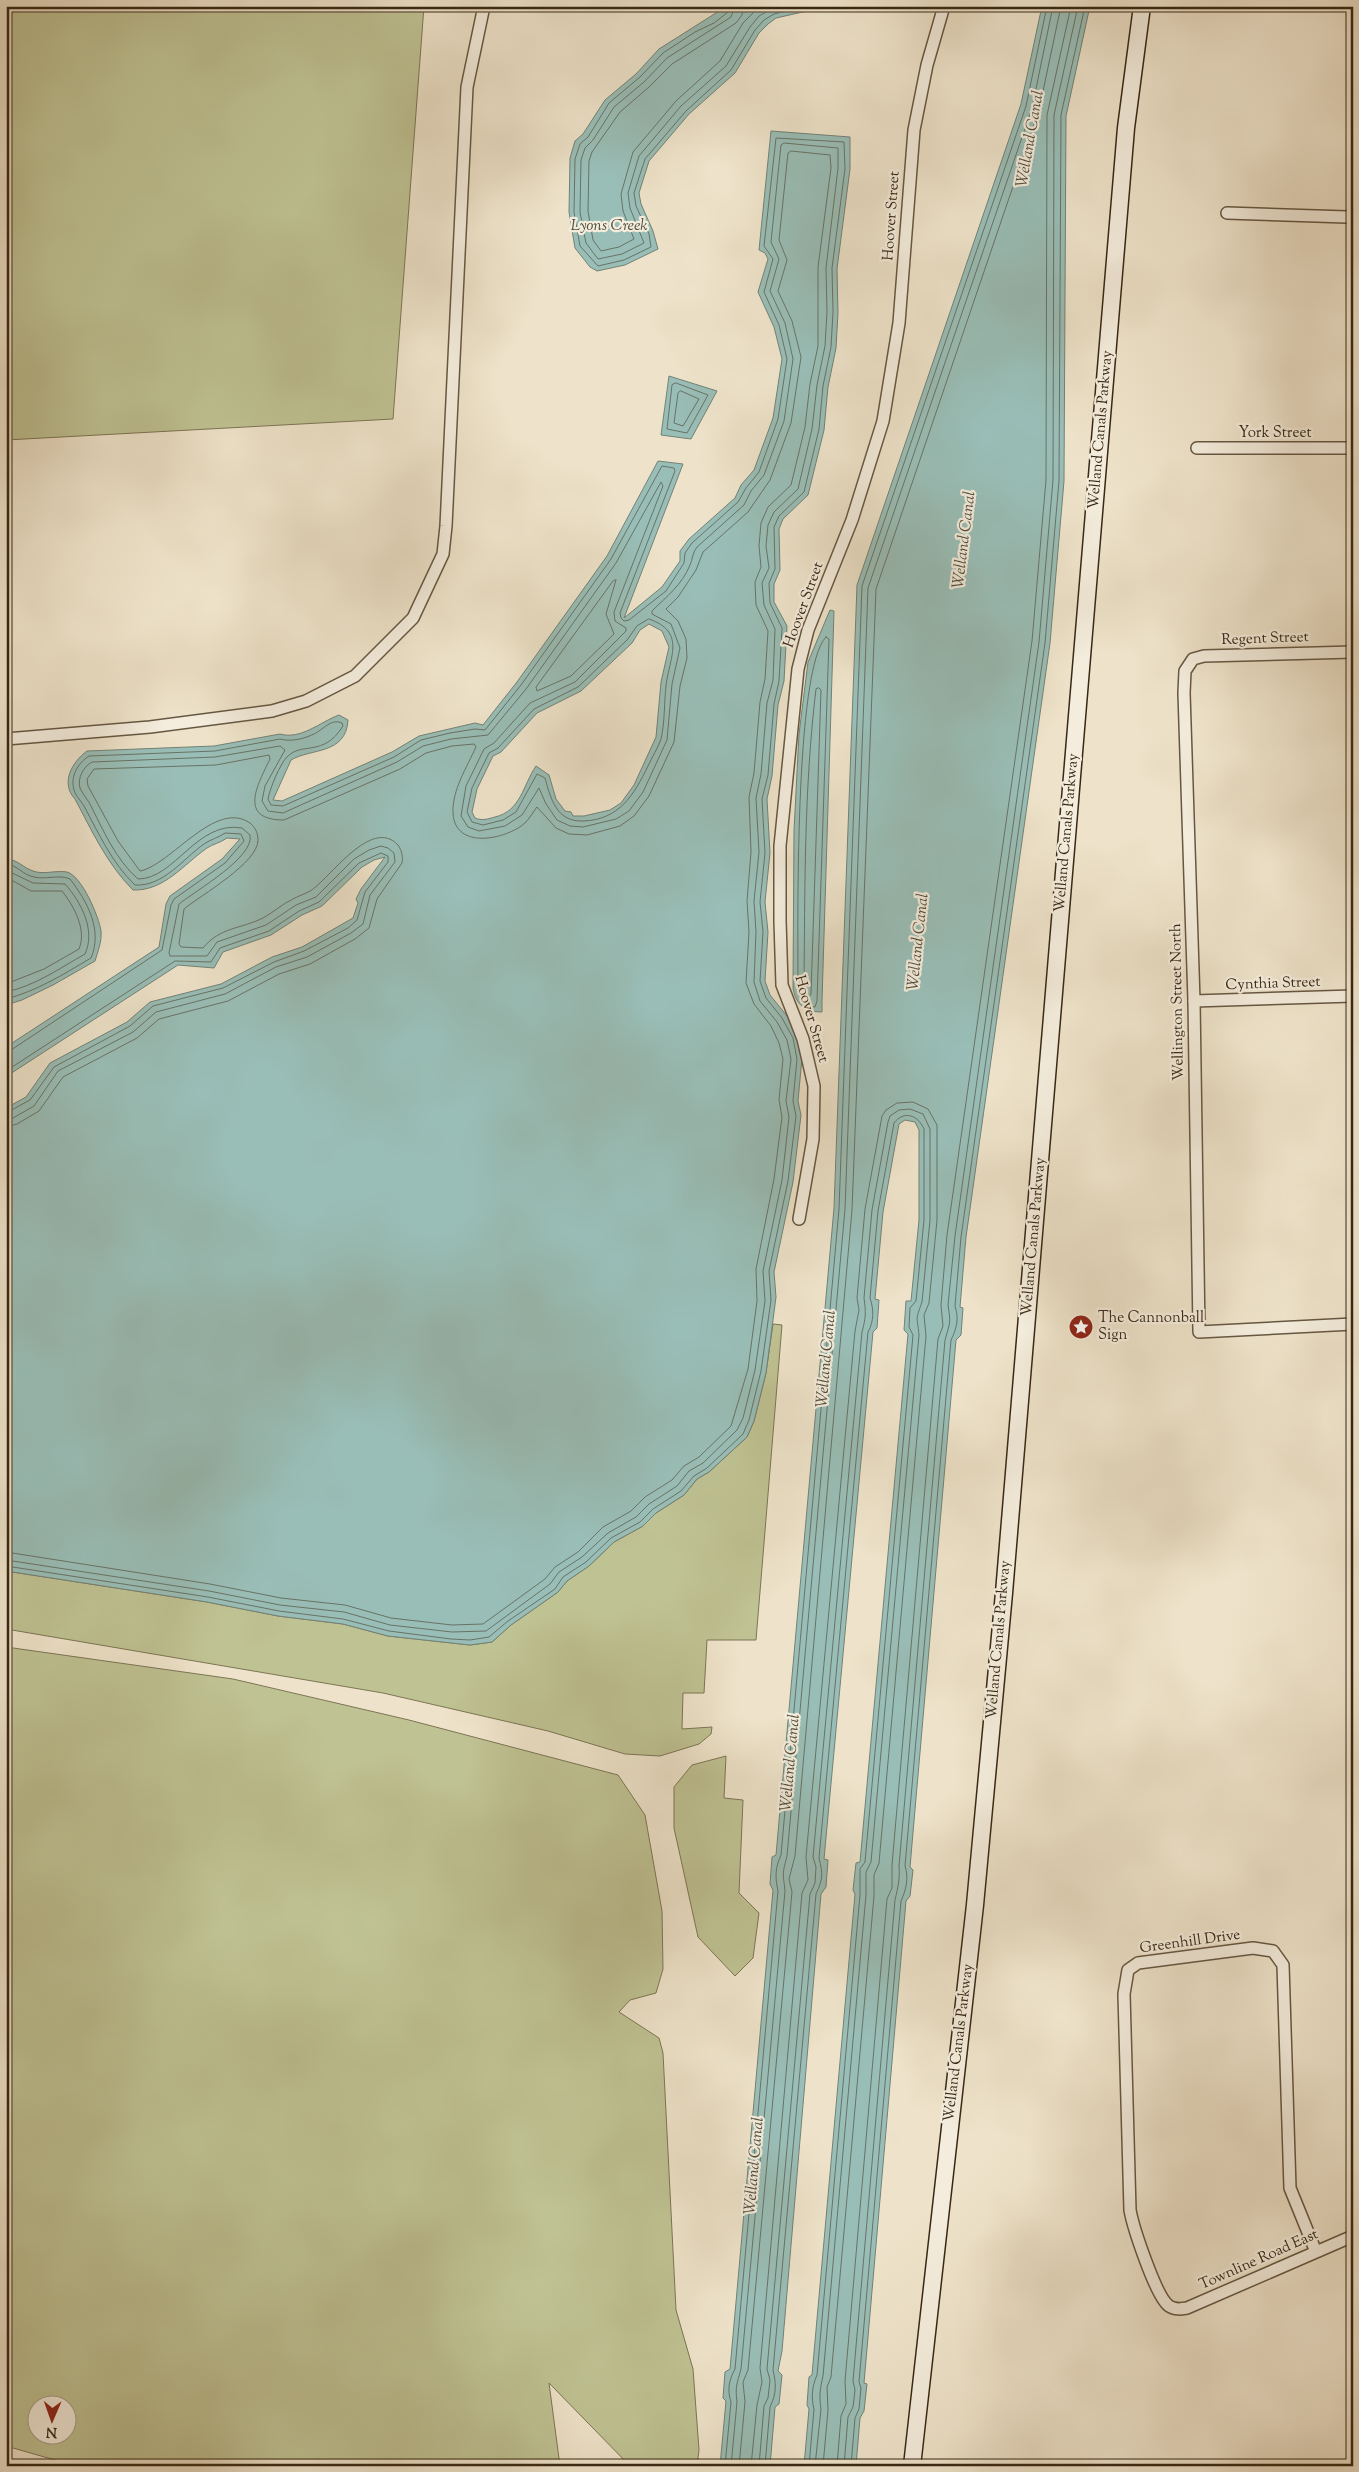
<svg xmlns="http://www.w3.org/2000/svg" width="1359" height="2472" font-family="'Sorts Mill Goudy',serif">
<rect width="100%" height="100%" fill="#eee3ca"/>
<filter id="stains"><feTurbulence type="fractalNoise" baseFrequency=".004" numOctaves="4"/><feColorMatrix values="0 0 0 0 .2 0 0 0 0 .09 0 0 0 0 .02 0 0 0 .5 -.17"/></filter>
<radialGradient id="worn" r=".72"><stop offset=".6" stop-color="#630" stop-opacity="0"/><stop offset="1" stop-color="#630" stop-opacity=".3"/></radialGradient>
<g fill="#bfc293" stroke="#7c7554" fill-rule="evenodd">
<polygon points="6,6 424,6 393,419 6,440"/>
<polygon points="773,1324 782,1325 756,1640 707,1640 704,1693 683,1693 682,1729 712,1727 711,1734 699,1744 660,1756 625,1754 548,1731 383,1693 6,1629 6,1571 207,1602 278,1616 343,1624 388,1636 470,1645 492,1642 511,1625 558,1592 567,1581 589,1566 614,1542 643,1526 656,1513 684,1495 697,1479 709,1472 747,1437 754,1421 766,1373"/>
<path d="M 6,1647 L 233,1679 L 409,1720 L 618,1775 L 645,1815 L 662,1911 L 663,1969 L 656,1993 L 630,2000 L 619,2012 L 659,2038 L 663,2053 L 676,2310 L 693,2369 L 699,2450 L 697,2466 L 630,2466 L 549,2383 L 560,2466 L 76,2466 L 6,2446 ZM 38,2404 L 68,2404 L 68,2434 L 38,2434 Z"/>
<polygon points="726,1756 724,1798 743,1800 739,1893 759,1913 753,1958 735,1976 698,1937 674,1828 674,1787 692,1765"/>
</g>
<g fill="#99beb7" stroke="#728276" fill-rule="evenodd">
<polygon points="727,6 817,6 816,9 776,18 768,24 759,33 735,73 689,114 649,161 639,193 641,204 653,231 658,249 625,265 597,271 590,267 575,248 569,212 570,158 575,141 583,134 605,100 636,74 659,49"/>
<polygon points="1042,6 1090,6 1066,116 1064,481 1050,643 966,1237 960,1307 963,1308 961,1335 956,1340 910,1867 913,1870 910,1896 906,1901 864,2383 867,2384 864,2411 860,2418 856,2466 804,2466 809,2409 807,2405 809,2377 812,2375 855,1894 853,1890 856,1863 860,1862 908,1334 904,1330 906,1301 911,1301 919,1220 919,1130 915,1122 905,1120 899,1124 883,1212 875,1299 879,1300 877,1328 873,1332 824,1859 828,1860 826,1887 821,1894 782,2351 778,2371 782,2375 779,2404 775,2407 770,2466 720,2466 726,2401 723,2398 725,2372 730,2369 773,1890 770,1884 772,1857 776,1855 834,1208 857,585 1021,104"/>
<path d="M 771,131 L 850,137 L 850,169 L 837,269 L 838,313 L 836,348 L 828,387 L 824,430 L 808,495 L 783,519 L 779,529 L 780,570 L 774,584 L 774,602 L 787,626 L 784,681 L 778,705 L 772,776 L 767,799 L 770,853 L 765,902 L 768,932 L 765,981 L 770,995 L 787,1016 L 797,1036 L 802,1058 L 798,1101 L 801,1115 L 793,1182 L 774,1272 L 776,1297 L 766,1373 L 754,1421 L 747,1437 L 709,1472 L 697,1479 L 684,1495 L 656,1513 L 643,1526 L 614,1542 L 589,1566 L 567,1581 L 558,1592 L 511,1625 L 492,1642 L 470,1645 L 388,1636 L 343,1624 L 278,1616 L 207,1602 L 6,1571 L 6,1108 L 26,1097 L 50,1063 L 127,1022 L 150,1002 L 221,984 L 272,957 L 302,947 L 353,918 L 358,903 L 356,899 L 361,889 L 385,857 L 374,860 L 362,867 L 322,906 L 302,915 L 271,935 L 223,952 L 214,968 L 178,965 L 10,1074 L 6,1087 L 6,1047 L 159,947 L 166,904 L 170,896 L 222,859 L 240,839 L 227,838 C 220,843 213,844 207,848 C 183,865 164,891 133,890 C 107,864 92,831 75,799 C 60,783 72,762 87,751 L 214,746 L 280,734 C 301,740 320,722 339,715 L 348,720 C 346,755 311,748 291,760 L 273,800 L 282,801 L 392,752 L 419,736 L 475,723 L 483,725 L 517,682 L 607,556 L 658,461 L 683,464 L 624,618 L 662,587 L 680,561 L 680,551 L 689,539 L 735,498 L 741,485 L 754,470 L 773,418 L 782,359 L 774,327 L 758,292 L 768,259 L 765,253 L 759,250 ZM 649,624 L 662,631 L 669,647 L 661,682 L 656,737 L 634,785 L 621,803 L 610,810 L 584,816 L 573,816 L 571,812 L 565,811 L 556,799 L 549,775 L 536,766 C 523,785 521,811 495,817 C 488,819 482,821 475,818 L 472,812 L 477,789 L 493,756 L 501,752 L 537,713 L 581,691 L 632,643 L 640,630 Z"/>
<polygon points="669,376 717,391 691,439 661,435"/>
<path d="M 830,610 L 834,611 L 822,1001 L 822,1012 C 805,1012 796,1005 793,988 L 794,831 L 799,734 L 808,662 Z"/>
<path d="M 6,858 C 21,862 22,867 33,871 C 43,875 56,870 67,872 C 82,876 99,917 101,931 C 102,941 98,951 95,961 L 53,985 L 22,1000 L 6,1005 Z"/>
</g>
<g fill="none" stroke-linecap="round" stroke-linejoin="round">
<g stroke="#687366" stroke-width="1">
<polyline points="729,6 728,12 714,23 695,32 663,53 640,77 609,103 588,137 580,144 575,159 574,212 580,246 598,266 624,260 651,247 649,234 636,206 634,193 645,159 686,111 731,70 755,30 764,20 774,14 804,6"/>
<polyline points="735,6 731,17 667,58 644,82 614,107 593,140 585,148 581,160 580,212 586,243 598,259 622,254 644,243 630,208 628,193 639,156 681,106 726,66 750,27 759,16 777,6"/>
<polyline points="743,6 742,15 736,23 672,64 649,87 620,112 592,152 589,161 588,211 593,240 601,251 619,247 634,239 623,211 621,194 633,152 676,101 720,61 743,23 760,6"/>
<polygon points="676,383 708,395 687,433 667,429 672,385"/>
<polygon points="681,391 699,399 683,426 674,423 678,393"/>
<polygon points="616,580 606,614 614,634 571,676 537,691 536,687 613,581"/>
<path d="M 649,619 C 687,632 669,658 666,686 C 664,703 665,722 661,739 C 658,748 652,757 648,766 C 634,795 619,820 583,821 C 557,822 551,800 545,778 L 537,774 L 516,812 L 503,820 L 483,825 L 472,822 L 467,812 L 472,788 L 489,753 L 498,748 L 534,709 L 578,687 L 627,640 L 637,626 Z"/>
<path d="M 826,637 L 829,639 L 817,1001 L 815,1007 C 804,1006 799,997 798,988 C 798,931 794,668 826,637 Z"/>
<path d="M 819,688 L 821,690 L 811,994 L 809,997 L 805,994 L 804,987 C 805,888 804,788 816,689 Z"/>
<path d="M 6,863 C 18,866 23,875 34,877 C 45,880 59,874 70,879 C 87,901 103,930 91,958 C 64,974 37,991 6,999"/>
<path d="M 6,870 L 33,883 L 65,884 C 81,902 96,930 85,954 C 60,968 35,986 6,992"/>
<path d="M 6,877 L 31,891 L 62,891 C 74,906 87,930 79,949 L 44,969 L 6,984"/>
<path d="M 6,1051 L 11,1050 L 162,950 L 171,905 L 174,899 L 225,863 L 244,841 L 241,834 L 225,833 C 218,838 211,839 204,844 C 184,858 163,887 135,885 C 112,863 99,834 84,806 C 81,801 75,795 74,790 C 70,776 78,763 89,756 L 215,751 L 280,739 C 290,742 304,739 314,734 C 323,730 331,718 342,723 L 343,726 C 323,758 302,741 287,757 C 280,764 270,788 268,799 L 271,805 L 283,806 L 394,757 L 421,740 L 450,733 L 475,729 L 485,730 L 521,685 L 611,559 L 662,466 L 674,468 L 675,471 L 620,613 L 621,618 L 624,621 L 629,620 L 666,591 L 684,563 L 685,553 L 692,543 L 738,502 L 746,488 L 759,472 L 778,419 L 787,359 L 779,325 L 764,292 L 773,259 L 764,246 L 776,138 L 844,142 L 845,169 L 832,268 L 833,312 L 831,347 L 823,386 L 819,429 L 804,492 L 779,516 L 774,527 L 775,569 L 769,583 L 770,603 L 782,628 L 779,681 L 774,704 L 768,775 L 762,799 L 765,853 L 760,902 L 763,932 L 760,981 L 766,998 L 782,1018 L 793,1038 L 797,1059 L 793,1101 L 796,1116 L 788,1181 L 769,1271 L 771,1300 L 761,1371 L 749,1420 L 743,1434 L 707,1468 L 694,1476 L 681,1491 L 653,1509 L 640,1522 L 611,1538 L 586,1562 L 563,1577 L 555,1589 L 508,1621 L 489,1637 L 470,1640 L 451,1639 L 389,1631 L 343,1619 L 279,1611 L 208,1597 L 6,1566"/>
<polyline points="6,1071 175,961 211,962 220,948 269,931 299,911 319,902 359,863 381,853 388,856 388,862 365,892 357,920 348,928 304,951 274,962 223,988 153,1006 130,1026 54,1067 30,1100 6,1113"/>
<path d="M 6,1119 L 13,1118 L 34,1106 L 58,1071 L 133,1032 L 156,1012 L 225,994 L 276,967 L 307,957 L 351,933 L 363,924 L 370,895 L 395,862 L 394,853 L 388,848 L 381,846 L 369,850 L 354,859 L 316,897 L 296,905 L 266,925 L 217,942 L 207,956 L 170,956 L 169,953 L 179,904 C 195,891 255,857 250,835 L 242,828 C 197,820 175,879 138,879 C 116,860 103,830 90,804 C 87,799 82,793 80,788 C 77,778 84,766 92,762 L 215,757 L 280,746 L 285,750 L 265,786 L 262,801 L 268,811 L 283,813 L 397,762 L 423,746 L 451,739 L 488,735 L 526,689 L 616,563 L 661,482 L 663,486 L 614,612 L 615,621 L 626,628 L 626,631 L 575,682 L 530,703 L 494,743 L 484,749 L 466,786 L 461,816 L 468,827 L 479,831 L 505,826 L 522,815 L 539,788 L 546,804 L 557,820 L 570,826 L 583,827 L 616,819 L 629,811 L 643,792 L 667,740 L 672,684 L 680,648 L 671,624 L 652,614 L 652,611 C 666,597 682,585 690,565 C 693,558 692,554 697,547 L 744,505 L 751,491 L 764,475 L 784,421 L 793,359 L 785,323 L 770,291 L 779,259 L 771,242 L 781,145 L 784,143 L 838,148 L 838,168 L 826,268 L 827,312 L 825,346 L 817,385 L 812,429 L 798,489 L 774,512 L 768,525 L 766,546 L 769,568 L 762,583 L 764,605 L 775,629 L 773,680 L 767,703 L 761,774 L 756,798 L 759,852 L 754,901 L 756,932 L 754,982 L 760,1001 L 777,1022 L 787,1040 L 791,1059 L 786,1101 L 789,1117 L 782,1180 L 763,1271 L 765,1301 L 755,1370 L 743,1418 L 737,1430 L 703,1463 L 689,1471 L 677,1486 L 649,1504 L 636,1517 L 608,1533 L 582,1557 L 559,1572 L 550,1584 L 486,1631 L 452,1632 L 390,1625 L 344,1612 L 280,1605 L 209,1591 L 6,1560"/>
<path d="M 6,1127 L 17,1124 L 39,1111 L 63,1077 L 137,1038 L 159,1019 L 228,1001 L 279,974 L 310,964 L 355,939 L 369,928 L 377,899 L 402,863 C 403,857 402,851 398,845 C 371,816 329,880 310,891 C 305,894 298,896 293,899 C 282,904 274,912 263,918 C 241,929 220,927 203,948 L 181,947 L 179,944 L 184,909 C 201,895 258,863 258,840 C 258,833 255,827 250,823 C 215,799 171,865 140,871 L 118,841 L 88,786 L 87,779 L 94,769 L 216,765 L 269,755 L 270,759 C 258,784 237,820 284,820 L 400,769 L 426,753 L 452,746 L 474,744 L 476,747 C 467,767 452,790 453,813 C 455,851 507,839 525,823 C 530,818 533,812 537,807 L 556,828 L 569,834 L 587,835 L 620,826 L 634,816 L 649,796 L 674,742 L 680,686 L 687,658 L 686,639 L 678,621 L 666,609 L 678,597 L 696,570 L 703,552 L 748,512 L 770,480 L 791,423 L 801,357 L 792,321 L 778,291 L 787,260 L 779,240 L 788,153 L 791,151 L 830,155 L 831,168 L 818,267 L 818,346 L 810,384 L 805,427 L 791,485 L 768,507 L 761,523 L 759,546 L 761,567 L 755,582 L 756,605 L 768,631 L 765,679 L 760,702 L 754,773 L 749,797 L 751,852 L 747,901 L 749,932 L 746,983 L 754,1004 L 771,1026 L 779,1043 L 783,1059 L 779,1100 L 782,1117 L 774,1179 L 756,1269 L 757,1301 L 748,1369 L 731,1426 L 699,1457 L 684,1466 L 672,1480 L 645,1497 L 631,1511 L 603,1527 L 578,1552 L 555,1567 L 545,1579 L 483,1624 L 452,1625 L 391,1618 L 345,1605 L 281,1598 L 210,1584 L 6,1552"/>
<path d="M 725,2466 L 731,2402 C 727,2390 729,2380 735,2369 L 778,1891 C 775,1877 775,1868 781,1855 L 839,1209 L 862,586 L 1026,106 L 1047,6"/>
<path d="M 731,2466 L 737,2402 C 735,2386 737,2384 741,2369 L 785,1891 C 783,1872 782,1875 787,1856 L 845,1209 L 868,588 L 1032,108 L 1053,6"/>
<polyline points="739,2466 745,2402 743,2382 748,2370 792,1892 789,1879 795,1856 852,1210 876,589 1039,110 1061,6"/>
<polyline points="751,2466 757,2405 762,2382 760,2368 802,1893 808,1880 806,1857 855,1331 859,1310 857,1298 865,1209 882,1116 886,1110 897,1103 913,1102 928,1109 937,1125 937,1220 929,1303 924,1315 926,1336 879,1863 874,1875 874,1896 831,2377 827,2387 828,2410 823,2466"/>
<path d="M 759,2466 L 764,2406 L 768,2398 L 770,2380 L 767,2369 L 810,1894 L 815,1883 L 816,1867 L 813,1857 L 862,1332 C 866,1317 866,1313 864,1298 L 872,1210 L 888,1122 L 890,1116 L 899,1110 L 910,1109 L 923,1114 L 930,1129 L 930,1220 L 922,1302 C 915,1322 917,1314 919,1335 L 871,1862 L 866,1872 L 866,1895 L 823,2376 C 820,2389 819,2396 821,2409 L 815,2466"/>
<path d="M 765,2466 L 770,2407 C 777,2393 776,2383 773,2370 L 816,1894 C 823,1879 823,1874 819,1858 L 868,1332 C 874,1321 874,1310 870,1298 L 878,1211 L 894,1123 C 904,1110 918,1115 924,1129 L 924,1220 L 916,1301 L 910,1308 L 909,1327 L 913,1335 L 865,1862 L 860,1869 L 860,1895 L 817,2375 C 812,2386 811,2398 814,2409 L 809,2466"/>
<polyline points="837,2466 841,2416 846,2404 845,2381 887,1899 892,1888 892,1865 938,1339 943,1326 941,1305 947,1235 1032,641 1046,480 1047,115 1071,6"/>
<path d="M 844,2466 L 848,2417 L 853,2407 L 855,2390 L 853,2381 L 895,1900 C 898,1887 900,1879 899,1866 L 945,1340 C 950,1322 951,1324 948,1305 L 955,1236 L 1039,642 L 1053,480 L 1054,115 L 1078,6"/>
<path d="M 851,2466 L 855,2418 L 859,2409 L 861,2388 L 859,2382 L 901,1901 C 906,1890 909,1878 905,1866 L 951,1340 C 957,1328 959,1318 955,1306 L 961,1237 L 1045,643 L 1059,481 L 1061,115 L 1085,6"/>
</g>
<defs>
<g id="street">
<polyline points="1227,213 1347,217 1353,214"/>
<polyline points="1197,448 1353,448"/>
<polyline points="1353,652 1204,656 1193,659 1185,671 1184,693 1194,1001 1199,1332 1353,1324"/>
<polyline points="6,739 150,727 272,711 306,701 355,676 413,618 443,554 446,526 467,87 484,6"/>
<polyline points="1194,1001 1353,996"/>
<polyline points="799,1219 813,1139 814,1086 803,1039 782,985 780,921 780,846 798,669 808,630 852,520 883,421 899,323 914,130 927,65 944,6"/>
<path d="M 1316,2252 L 1290,2188 L 1283,1965 L 1273,1951 L 1253,1948 L 1138,1963 L 1128,1970 L 1124,1994 L 1130,2210 C 1133,2227 1156,2297 1169,2306 C 1175,2310 1181,2309 1187,2308 L 1353,2236"/>
</g>
<polyline id="secondary" points="912,2466 975,1905 1004,1593 1126,128 1142,6"/>
</defs>
<use href="#street" stroke="#665742" stroke-width="14"/>
<use href="#secondary" stroke="#382814" stroke-width="19"/>
<use href="#street" stroke="#f4eddd" stroke-width="11"/>
<use href="#secondary" stroke="#f4eddd" stroke-width="16"/>
</g>
<defs>
<symbol id="sight-disc" viewBox="-11 -11 22 22"><circle r="9.5" fill="#8f2418" stroke="#f4eddd"/><path d="M0-6L1.8-2.2L6-1.7L2.9 1.2L3.7 5.4L0 3.3L-3.7 5.4L-2.9 1.2L-6-1.7L-1.8-2.2Z" fill="#fff"/></symbol>
</defs>
<g fill-rule="evenodd">
<use href="#sight-disc" x="1067" y="1313" width="28" height="28"/>
</g>
<g text-anchor="middle" dominant-baseline="central" stroke-width="4.5" stroke-linejoin="round" paint-order="stroke">
<g font-size="15" fill="#382814" stroke="#f4eddd">
<text transform="translate(892 216) rotate(-86)">Hoover Street</text>
<text transform="translate(1101 430) rotate(-85)">Welland Canals Parkway</text>
<text x="1275" y="433">York Street</text>
<text transform="translate(804 605) rotate(-70)">Hoover Street</text>
<text transform="translate(1265 639) rotate(-2)">Regent Street</text>
<text transform="translate(1067 833) rotate(-85)">Welland Canals Parkway</text>
<text transform="translate(1273 984) rotate(-2)">Cynthia Street</text>
<text transform="translate(1178 1002) rotate(-91)">Wellington Street North</text>
<text transform="translate(811 1019) rotate(74)">Hoover Street</text>
<text transform="translate(1034 1237) rotate(-85)">Welland Canals Parkway</text>
<text transform="translate(999 1640) rotate(-85)">Welland Canals Parkway</text>
<text transform="translate(1190 1942) rotate(-8)">Greenhill Drive</text>
<text transform="translate(959 2043) rotate(-83)">Welland Canals Parkway</text>
<text transform="translate(1259 2260) rotate(-24)">Townline Road East</text>
</g>
<g font-size="15" fill="#382814" stroke="#f4eddd" text-anchor="start">
<text x="1098" y="1318">The Cannonball<tspan x="1098" dy="17">Sign</tspan></text>
</g>
<g font-size="16" font-style="italic" fill="#504e3d" stroke="#f4eddd">
<text transform="translate(1031 139) rotate(-80)">Welland Canal</text>
<text x="609" y="226">Lyons Creek</text>
<text transform="translate(965 540) rotate(-83)">Welland Canal</text>
<text transform="translate(919 942) rotate(-84)">Welland Canal</text>
<text transform="translate(827 1359) rotate(-85)">Welland Canal</text>
<text transform="translate(791 1763) rotate(-85)">Welland Canal</text>
<text transform="translate(755 2166) rotate(-85)">Welland Canal</text>
</g>
</g>
<rect width="1359" height="2472" fill="none" stroke="#eee3ca" stroke-width="25"/>
<rect x="8" y="8" width="1344" height="2457" fill="none" stroke="#382814" stroke-width="2.5"/>
<rect x="12" y="12" width="1334" height="2447" fill="none" stroke="#382814"/>
<g transform="translate(52 2420) rotate(182)"><circle r="24" fill="#f4eddd" stroke="#a99e8d"/>
<path d="M0-4L9 19L0 12L-9 19Z" fill="#8f2418"/>
<text y="-8" font-size="14" font-weight="bold" text-anchor="middle" fill="#382814">N</text>
</g>
<rect width="100%" height="100%" filter="url(#stains)"/>
<rect width="100%" height="100%" fill="url(#worn)"/>
</svg>
